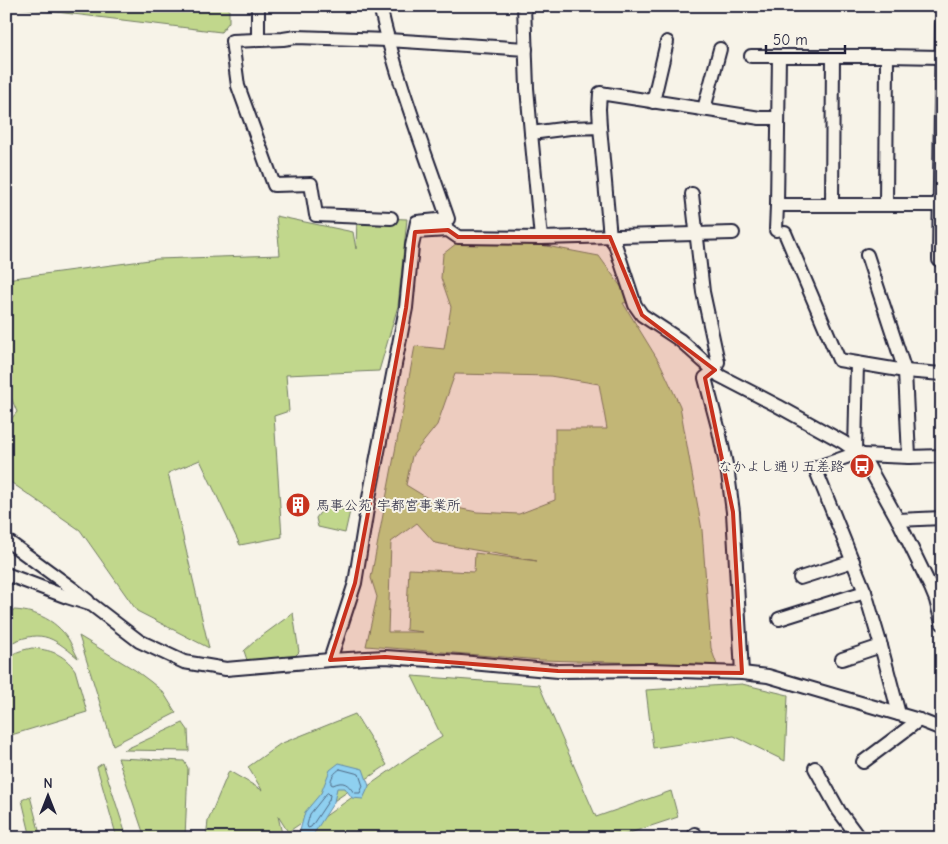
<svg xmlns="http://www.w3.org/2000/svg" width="948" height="844" font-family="'Comic Neue','Klee One',sans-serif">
<rect width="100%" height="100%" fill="#f7f3e8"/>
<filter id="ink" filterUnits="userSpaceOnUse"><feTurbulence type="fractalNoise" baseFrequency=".02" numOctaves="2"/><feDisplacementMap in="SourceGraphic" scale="10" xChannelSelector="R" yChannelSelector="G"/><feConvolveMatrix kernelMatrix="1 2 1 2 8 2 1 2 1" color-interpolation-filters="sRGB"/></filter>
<g filter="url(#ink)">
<g fill="#c1d78c" stroke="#727c64" fill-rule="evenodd">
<polygon points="7,6 229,6 229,22 221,32"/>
<polygon points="276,216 353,232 356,249 357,217 407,219 398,306 379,371 286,375 289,411 274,416 282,537 240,545 200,460 168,473 209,648 137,611 80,530 6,479 6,425 17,412 6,385 6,279 157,259 280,255"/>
<path d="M 457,243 L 541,245 L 599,256 L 632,302 L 623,303 L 661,365 L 680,406 L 702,530 L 711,648 L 717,665 L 541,660 L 366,646 L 377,597 L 371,578 L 415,346 L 444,349 L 451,307 L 441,278 L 443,254 ZM 455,374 L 550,376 L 599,384 L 607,429 L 555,429 L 555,500 L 519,514 L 477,512 L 437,504 L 406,485 L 412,456 L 437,425 ZM 417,523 L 435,543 L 537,561 L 475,553 L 474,572 L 409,569 L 406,630 L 423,632 L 388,632 L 391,542 Z"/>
<polygon points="329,507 350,511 345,533 318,527 316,518 322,510"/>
<path d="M 6,610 C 31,609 55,618 69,640 C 72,646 75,652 78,658 C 50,635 41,629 6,645 Z"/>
<polygon points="293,613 299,652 292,659 248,663 244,651 255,641"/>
<polygon points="79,636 135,670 151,682 163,692 176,713 113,745"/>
<path d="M 32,648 C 50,650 63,653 75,670 L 87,712 L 8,736 L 6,729 L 6,660 C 12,652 23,650 32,648 Z"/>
<polygon points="412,676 539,685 596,817 671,791 678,817 615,838 294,838 411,756 442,737"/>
<polygon points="742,684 788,695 785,761 734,736 653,748 646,690"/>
<polygon points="355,714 387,765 288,832 278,816 283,838 206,838 208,821 229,771 262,790 248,767 280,744"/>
<polygon points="183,723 188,730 189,751 124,750"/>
<polygon points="118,758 184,761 188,768 185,838 145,838"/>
<polygon points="103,763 127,838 117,838 97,767"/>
<polygon points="30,796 41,838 31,838 22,800"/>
</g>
<polygon fill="#8fd0f0" stroke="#638aa8" points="339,763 363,769 369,786 363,799 352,798 345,788 337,788 334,802 311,838 298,838 305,812 321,793 330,770"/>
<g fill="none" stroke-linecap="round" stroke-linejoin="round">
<g stroke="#4e6883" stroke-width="1">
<path d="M 340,769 L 359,774 L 363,786 L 360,793 L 354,793 C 348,784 344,780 333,785 L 331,784 C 330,778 335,772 340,769 Z"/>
<polygon points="328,793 330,795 329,800 311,827 308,828 307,825 310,814 326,794"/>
</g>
<defs>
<g id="minor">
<polyline points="524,6 527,88 531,133 570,128 600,127 610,237 615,244 635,305 642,315 680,340 720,376 778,406 843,442 862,455 898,520 931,588 936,600 942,623"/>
<polyline points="258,40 258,6"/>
<polyline points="751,56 887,56 941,57"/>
<polyline points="653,102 667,42"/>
<polyline points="704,109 720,49"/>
<polyline points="600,127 599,109 600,93 760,118 778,118"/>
<polyline points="531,133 541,238"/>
<polyline points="692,194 703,292 718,362 715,370 705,378 719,431 728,474 733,512 742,673"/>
<polyline points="832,204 833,56"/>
<polyline points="777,205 942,205"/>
<polyline points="886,205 887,56"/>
<polyline points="391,218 316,215 311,184 274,185 238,86 232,41 283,39 296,37 388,40 526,49"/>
<polyline points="776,230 777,205 779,56"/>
<polyline points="415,232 448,230 458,237 541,238 733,233"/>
<polyline points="785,233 839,360 905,371 942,374"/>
<polyline points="867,255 905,371 909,457"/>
<polyline points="939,260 942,24"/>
<polyline points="941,292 942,294"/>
<polyline points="855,451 857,363"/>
<polyline points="898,520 942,518"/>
<polyline points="6,540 73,589 88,601"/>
<polyline points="6,574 67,597 92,605 139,641 184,662 226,669 330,660 385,657 461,662 558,671 650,670 742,673 768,676 919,720 942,729"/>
<polyline points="800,578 853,561"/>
<polyline points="779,619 865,592"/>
<polyline points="842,659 881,646"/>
<path d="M 330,660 L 355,583 L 368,503 L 406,308 L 412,246 L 417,222 L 448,219 C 424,149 396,79 380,6"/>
<polyline points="899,714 881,646 865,592 815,468 849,456 862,455 909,457 942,456"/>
<polyline points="863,762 919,720"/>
<polyline points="815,768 839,811 859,838"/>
<polyline points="695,834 697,838"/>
</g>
</defs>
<use href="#minor" stroke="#22223b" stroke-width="16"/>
<use href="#minor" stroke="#f7f3e8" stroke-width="12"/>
</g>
</g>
<path fill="#c8321e" fill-opacity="0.2" stroke="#c8321e" stroke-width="4" stroke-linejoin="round" d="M 448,230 L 458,237 L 610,237 L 642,315 L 715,370 L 705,378 L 733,512 L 742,673 L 558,671 L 385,657 L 330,660 L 355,583 L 406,308 L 415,232 Z"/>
<defs>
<symbol id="bus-disc" viewBox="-11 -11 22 22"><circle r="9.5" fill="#c8321e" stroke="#f7f3e8"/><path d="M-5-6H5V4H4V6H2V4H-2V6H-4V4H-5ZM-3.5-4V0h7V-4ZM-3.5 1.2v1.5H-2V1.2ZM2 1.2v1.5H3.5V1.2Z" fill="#fff"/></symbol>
<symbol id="building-disc" viewBox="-11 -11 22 22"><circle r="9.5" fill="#c8321e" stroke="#f7f3e8"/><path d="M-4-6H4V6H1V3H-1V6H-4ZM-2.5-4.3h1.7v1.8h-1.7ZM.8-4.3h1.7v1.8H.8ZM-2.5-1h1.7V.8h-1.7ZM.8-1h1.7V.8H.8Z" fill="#fff"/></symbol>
</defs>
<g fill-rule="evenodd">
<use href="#bus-disc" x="848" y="452" width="28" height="28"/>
<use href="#building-disc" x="284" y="491" width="28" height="28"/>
</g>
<g text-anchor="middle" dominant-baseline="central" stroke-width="4" stroke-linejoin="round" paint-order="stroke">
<g font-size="14" fill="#22223b" stroke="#f7f3e8" text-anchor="end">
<text x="844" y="466">なかよし通り五差路</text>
<text x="316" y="505" text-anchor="start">馬事公苑 宇都宮事業所</text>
</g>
</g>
<rect width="948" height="844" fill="none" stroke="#f7f3e8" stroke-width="25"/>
<rect x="12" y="12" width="923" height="819" fill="none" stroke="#22223b" stroke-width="2" filter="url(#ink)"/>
<g transform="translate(48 796)" stroke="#f7f3e8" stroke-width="4" paint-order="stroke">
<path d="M0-4L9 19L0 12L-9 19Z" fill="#22223b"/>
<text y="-8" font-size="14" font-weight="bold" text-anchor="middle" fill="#22223b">N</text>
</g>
<path d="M766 45v8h79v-8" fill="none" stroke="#22223b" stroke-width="2.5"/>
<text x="773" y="45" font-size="15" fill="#22223b" stroke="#f7f3e8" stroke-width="4" paint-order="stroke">50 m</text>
</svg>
